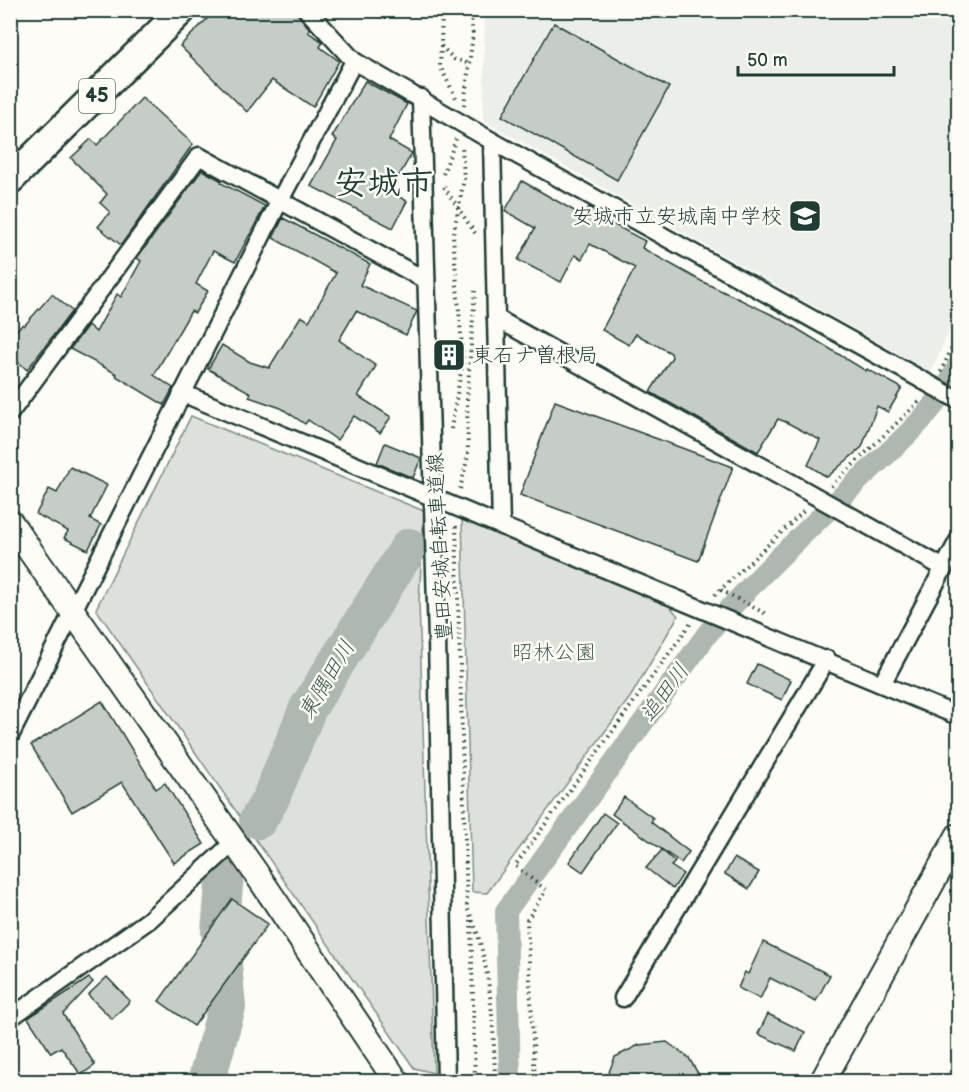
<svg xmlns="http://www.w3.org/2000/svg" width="969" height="1092" font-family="'Balsamiq Sans','Klee One',sans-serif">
<rect width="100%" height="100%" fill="#fdfcf7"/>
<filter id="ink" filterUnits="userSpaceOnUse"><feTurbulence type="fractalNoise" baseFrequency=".0167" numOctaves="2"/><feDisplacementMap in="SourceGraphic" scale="12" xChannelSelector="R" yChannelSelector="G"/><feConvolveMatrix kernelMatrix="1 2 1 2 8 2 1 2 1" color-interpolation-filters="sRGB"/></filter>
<g filter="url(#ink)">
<polygon fill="#eceee9" points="485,11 958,11 958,311 931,372 483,120"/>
<g fill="#dde0db" stroke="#7e8e88" stroke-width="1.5">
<polygon points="191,416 424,511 419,602 434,1073 414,1068 96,609"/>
<polygon points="462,519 668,604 678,616 631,696 487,893 472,892"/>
</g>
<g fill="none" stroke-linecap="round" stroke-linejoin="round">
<path stroke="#aeb8b1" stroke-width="22" d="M 510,1082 L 506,911 L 708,633 C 756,577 810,528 863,476 C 898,443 938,411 958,366"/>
<g stroke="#aeb8b1" stroke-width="38">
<polyline points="258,820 270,800 308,708 409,547"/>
<polyline points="206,1082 227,1007 220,931 225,874 237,854"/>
</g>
</g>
<g fill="#c6cdc7" stroke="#1f3d34" stroke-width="1.5">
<polygon points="216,10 293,10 299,16 310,29 308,32 323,42 320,47 339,61 313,107 272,80 247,112 180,46"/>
<polygon points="554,23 669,87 617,180 502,116"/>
<polygon points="365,81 407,104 389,140 412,153 390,192 407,201 393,228 311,186 337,140 332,137"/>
<polygon points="142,98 193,144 121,245 98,227 110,212 100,203 107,194 71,158 91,139 97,145"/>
<polygon points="202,170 222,181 221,183 265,206 235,262 213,251 196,284 208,291 195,313 191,311 154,375 173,388 164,405 116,376 117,374 70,349 88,325 96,332 117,294 121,297 141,261 137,258"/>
<polygon points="522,181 583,216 589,207 604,216 603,219 645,241 642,248 701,281 781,319 866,371 867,369 902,388 888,412 877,406 862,447 827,477 808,465 820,440 786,422 778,419 758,452 650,392 672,357 671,353 636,334 629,345 602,330 635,268 590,244 582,259 575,255 561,282 518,260 535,228 505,211"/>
<polygon points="283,218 370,264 360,285 417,311 406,335 356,311 339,340 376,366 358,396 391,417 380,433 354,416 337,440 308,420 305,424 281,408 249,397 251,393 208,369 222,345 250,362 269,368 301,316 309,321 336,273 273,238"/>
<polygon points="52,294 72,311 27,370 10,354 10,336 23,324 24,326"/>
<polygon points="555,401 733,467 698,561 520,495"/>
<polygon points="385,443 421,458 413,478 377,463"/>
<polygon points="70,467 107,485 90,519 101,525 88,550 64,538 68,531 36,514 49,489 57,493"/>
<polygon points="757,664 791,680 782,700 747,684"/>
<polygon points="102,701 156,789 165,783 204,844 174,863 122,782 72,812 31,745"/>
<polygon points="624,797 653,818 651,822 689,852 681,863 612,814"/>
<polygon points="603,813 617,823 583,872 569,862"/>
<polygon points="662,850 675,862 671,866 683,874 673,889 646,868"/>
<polygon points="734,858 759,872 749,889 725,874"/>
<polygon points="232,899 268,924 194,1026 159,1001"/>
<polygon points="763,942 830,975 816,1001 770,978 760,999 738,988 745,972 748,974"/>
<polygon points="107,977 130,1001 112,1019 88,995"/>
<polygon points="89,978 93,982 63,1014 95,1065 81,1075 61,1047 51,1053 28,1018"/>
<polygon points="768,1014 805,1032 796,1051 758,1034"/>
<polygon points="667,1042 689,1058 703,1082 605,1082 615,1057 639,1045"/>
</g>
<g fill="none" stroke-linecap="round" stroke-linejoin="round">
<defs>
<g id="street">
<polyline points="354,61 492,141 958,400"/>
<polyline points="421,98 437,639 446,1082"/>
<polyline points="492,141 496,318 944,568"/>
<polyline points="496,318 501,526"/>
<polyline points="182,393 958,716"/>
<polyline points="10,413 199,156 425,280"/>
<polyline points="882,684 958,541"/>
<polyline points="10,736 279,202 354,61 307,10"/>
<polyline points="623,998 827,659"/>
<polyline points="10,1018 149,920 233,843"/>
</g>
<g id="secondary">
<polyline points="10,522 256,873 397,1082"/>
<polyline points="822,1082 958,836"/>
</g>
<polyline id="primary" points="10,180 182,10"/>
</defs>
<use href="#street" stroke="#1f3d34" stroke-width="21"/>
<use href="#secondary" stroke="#1f3d34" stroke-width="28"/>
<use href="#primary" stroke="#1f3d34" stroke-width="32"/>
<g stroke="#1f3d34" stroke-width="4" stroke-dasharray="1.5 4.5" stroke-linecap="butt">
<polyline points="442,10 441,46 454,59 470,64"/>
<polyline points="441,46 440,66 457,100"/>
<polyline points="464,105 473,34 470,10"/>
<polyline points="443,174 456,139"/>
<polyline points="444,187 475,233"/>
<polyline points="941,372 958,334"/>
<polyline points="451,429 463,360 453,236 464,179 462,145"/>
<polyline points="831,486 921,400"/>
<polyline points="460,489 468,456 467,399 475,291"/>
<path d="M 456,526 L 467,908 C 491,956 494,1027 495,1082"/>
<polyline points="721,590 766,614"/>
<polyline points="715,595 806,509"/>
<polyline points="471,920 475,1082"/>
<polyline points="535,1082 527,920 546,890 515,866 691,623"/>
</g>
<use href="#street" stroke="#fdfcf7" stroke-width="16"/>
<use href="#secondary" stroke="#fdfcf7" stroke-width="24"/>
<use href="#primary" stroke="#fdfcf7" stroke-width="27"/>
</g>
</g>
<defs>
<symbol id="school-square" viewBox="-11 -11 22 22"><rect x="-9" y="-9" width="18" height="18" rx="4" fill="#1f3d34" stroke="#fdfcf7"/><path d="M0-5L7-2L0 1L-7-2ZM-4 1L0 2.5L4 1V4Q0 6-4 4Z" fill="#fff"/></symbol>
<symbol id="building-square" viewBox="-11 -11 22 22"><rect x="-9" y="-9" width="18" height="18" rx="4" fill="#1f3d34" stroke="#fdfcf7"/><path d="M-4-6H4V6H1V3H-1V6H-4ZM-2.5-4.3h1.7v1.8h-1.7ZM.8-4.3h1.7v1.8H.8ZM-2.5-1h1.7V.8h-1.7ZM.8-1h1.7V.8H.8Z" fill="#fff"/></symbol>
</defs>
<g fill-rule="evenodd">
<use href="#school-square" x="786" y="197" width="38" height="38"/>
<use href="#building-square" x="430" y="336" width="38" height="38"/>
</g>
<g text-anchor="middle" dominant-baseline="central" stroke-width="5" stroke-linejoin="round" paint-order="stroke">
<rect fill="#fdfcf7" stroke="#62766e" stroke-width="1.5" x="79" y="79" width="36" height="34" rx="4.5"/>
<g font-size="20" font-weight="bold" fill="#1f3d34">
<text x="97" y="96">45</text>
</g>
<g font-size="21" fill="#1f3d34" stroke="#fdfcf7" text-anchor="end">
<text x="782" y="216">安城市立安城南中学校</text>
<text x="472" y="355" text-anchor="start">東石ナ曽根局</text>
</g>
<g font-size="21" fill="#1f3d34" stroke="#fdfcf7">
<text transform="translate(440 547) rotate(-93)">豊田安城自転車道線</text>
</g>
<g font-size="21" fill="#455e55" stroke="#fdfcf7">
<text x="554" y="652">昭林公園</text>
</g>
<g font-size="22" font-style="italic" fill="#435c53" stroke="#fdfcf7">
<text transform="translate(327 680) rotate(-59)">東隅田川</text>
<text transform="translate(665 693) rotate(-54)">追田川</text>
</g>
<g font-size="33" font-weight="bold" fill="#1f3d34" stroke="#fdfcf7">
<text x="384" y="184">安城市</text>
</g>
</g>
<rect width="969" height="1092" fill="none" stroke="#fdfcf7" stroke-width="36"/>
<rect x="18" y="18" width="933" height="1056" fill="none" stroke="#1f3d34" stroke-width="2" filter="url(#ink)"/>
<path d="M738 66v9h156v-9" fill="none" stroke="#1f3d34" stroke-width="3"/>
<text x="747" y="66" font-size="18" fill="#1f3d34" stroke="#fdfcf7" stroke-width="4.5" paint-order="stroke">50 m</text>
</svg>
